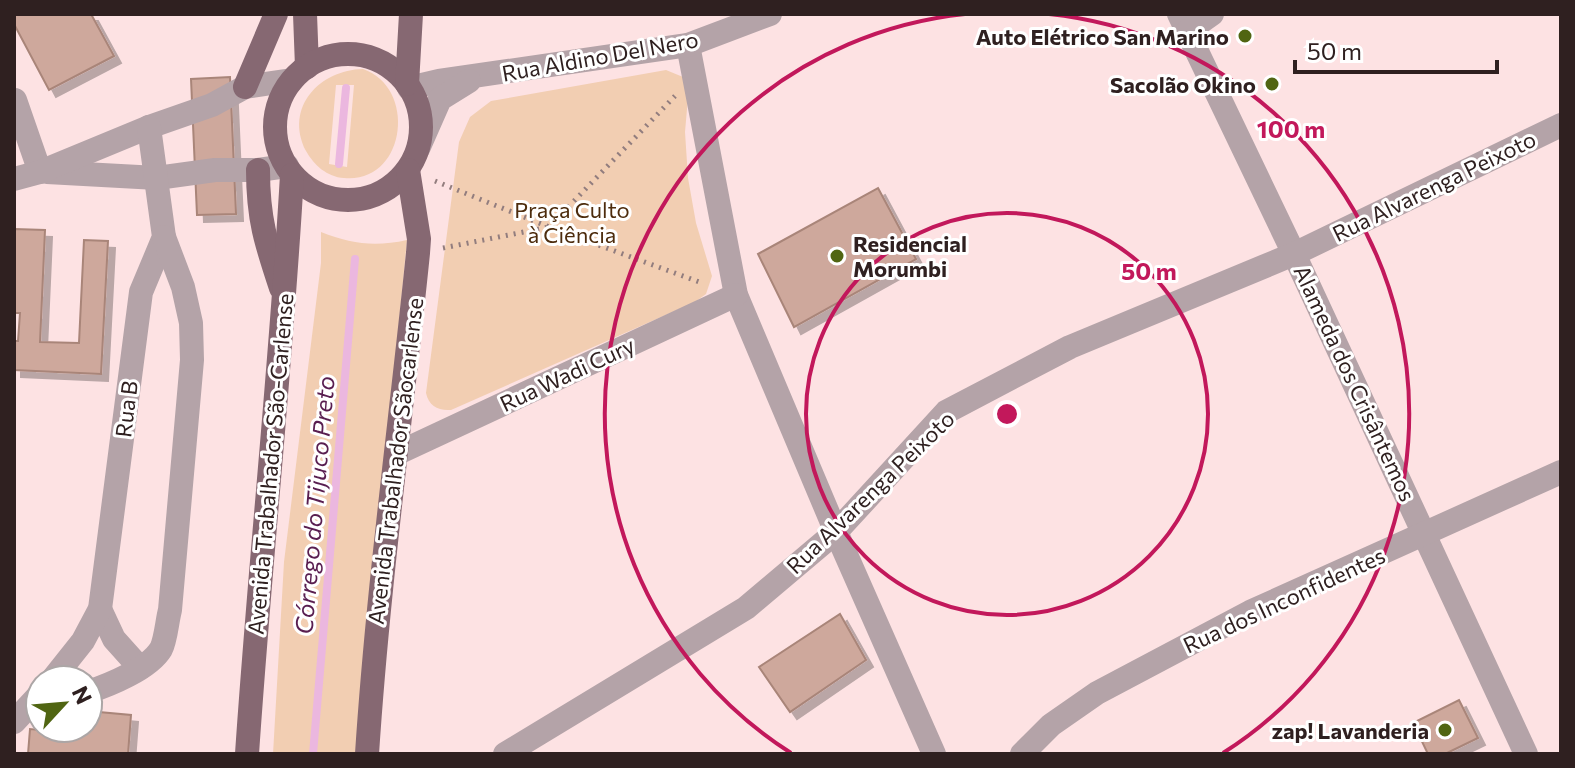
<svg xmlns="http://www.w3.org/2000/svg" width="1575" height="768" font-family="Commissioner,sans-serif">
<defs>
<filter id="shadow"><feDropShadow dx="7" dy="7" stdDeviation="0" flood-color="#0004"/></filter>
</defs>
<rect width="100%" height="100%" fill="#fde2e3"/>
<g fill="#f2ceb2" fill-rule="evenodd">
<path d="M 363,69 C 418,88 406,184 344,178 C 327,177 314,165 306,151 C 284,107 320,70 363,69 ZM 336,85 L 354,85 L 347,167 L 329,164 Z"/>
<path d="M 666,70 L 683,77 L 689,86 L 685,132 L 688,178 L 696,223 L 712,276 L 706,294 L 695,302 L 451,410 C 438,411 429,406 426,393 L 459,142 L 470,117 L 491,101 Z"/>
<path d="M 321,232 C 351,244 375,247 407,240 L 357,754 L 273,754 L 284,562 L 321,263 Z"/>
</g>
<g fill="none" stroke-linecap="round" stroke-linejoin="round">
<g stroke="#ebb7df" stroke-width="8">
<polyline points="339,164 346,88"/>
<polyline points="313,754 355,259"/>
</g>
</g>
<g fill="#cea89c" stroke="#a98579" stroke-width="2" filter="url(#shadow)">
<polygon points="14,14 91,14 114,56 49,90 14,24"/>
<polygon points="230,77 236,214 197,215 191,79"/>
<polygon points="878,188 916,259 794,327 758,254"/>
<polygon points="14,229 45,230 40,342 79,343 84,240 108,241 101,374 14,370 14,341 18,341 20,313 14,313"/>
<polygon points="840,614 866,660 790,712 759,667"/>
<polygon points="1459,700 1478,738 1445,754 1428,754 1413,723"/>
<polygon points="88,711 131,715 128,754 28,754 30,729 60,732 61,728 88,728"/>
</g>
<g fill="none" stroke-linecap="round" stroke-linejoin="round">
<g stroke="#927d7e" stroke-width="5" stroke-dasharray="2 6" stroke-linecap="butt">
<polyline points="435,181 549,227 702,283"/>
<polyline points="443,248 549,227 675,96"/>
</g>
<g stroke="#b4a3a8" stroke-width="24">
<polyline points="1179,14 1294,254 1526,754"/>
<polyline points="1188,31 1212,14"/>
<polyline points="688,45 736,295 836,532 934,754"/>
<polyline points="409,88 439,81 688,45 770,14"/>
<polyline points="15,100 40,172"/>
<polyline points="418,149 440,99 469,81"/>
<polyline points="47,172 157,178 215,170 258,170 287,166"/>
<polyline points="14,179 40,172 149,127 212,105 245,87 292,80"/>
<polyline points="398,453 736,295"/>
<polyline points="100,609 114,639 140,668"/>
<polyline points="52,680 83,641 100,609 141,292 164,237 149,127"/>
<path d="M 88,692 C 109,685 149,669 161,649 C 166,639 167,621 170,610 L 192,360 L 191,323 L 183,287 L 164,237"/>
<polyline points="14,722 40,694"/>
<polyline points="505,754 746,608 836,532 946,412 1070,347 1294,254 1561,125"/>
<polyline points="1022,754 1051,725 1097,693 1250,612 1561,472"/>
</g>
<g stroke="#866872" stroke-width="24">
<polyline points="305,14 307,67"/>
<circle cx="348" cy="127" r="73"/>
<polyline points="407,84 411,14"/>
<polyline points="245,87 276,14"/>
<path d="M 258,170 C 258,219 266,243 281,288"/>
<path d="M 247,754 C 260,561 281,368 292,175"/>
<path d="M 367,754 C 378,586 401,420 418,253 L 419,239 L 408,170"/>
</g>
</g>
<g fill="none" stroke="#c2185b" stroke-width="4">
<circle cx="1007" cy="414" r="201"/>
<path d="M791 753A402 402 0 0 1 965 14M1049 14A402 402 0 0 1 1223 753"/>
</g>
<g fill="#506512" stroke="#fff" stroke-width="3">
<circle cx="1245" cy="36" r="8"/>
<circle cx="1272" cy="84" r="8"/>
<circle cx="837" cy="256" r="8"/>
<circle cx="1445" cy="730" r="8"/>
</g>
<g text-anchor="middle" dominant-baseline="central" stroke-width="6" stroke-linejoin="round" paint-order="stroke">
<g font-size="22" font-weight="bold" fill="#2f2020" stroke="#fff" text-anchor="end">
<text x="1229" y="36">Auto Elétrico San Marino</text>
<text x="1256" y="84">Sacolão Okino</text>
<text x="853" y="243" text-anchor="start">Residencial<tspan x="853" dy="25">Morumbi</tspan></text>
<text x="1429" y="730">zap! Lavanderia</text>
</g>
<g font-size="22" fill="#2f2020" stroke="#fff">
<text transform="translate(600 56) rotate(-10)">Rua Aldino Del Nero</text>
<text transform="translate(1434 186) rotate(-26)">Rua Alvarenga Peixoto</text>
<text transform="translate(567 374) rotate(-25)">Rua Wadi Cury</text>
<text transform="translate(1355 383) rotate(65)">Alameda dos Crisântemos</text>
<text transform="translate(126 409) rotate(-83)">Rua B</text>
<text transform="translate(395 461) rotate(-83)">Avenida Trabalhador Sãocarlense</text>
<text transform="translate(270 464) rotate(-85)">Avenida Trabalhador São-Carlense</text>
<text transform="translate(870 492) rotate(-44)">Rua Alvarenga Peixoto</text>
<text transform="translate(1284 600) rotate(-25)">Rua dos Inconfidentes</text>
</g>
<g font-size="22" fill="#4d2c0d" stroke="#fff">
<text x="572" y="209">Praça Culto<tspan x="572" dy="25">à Ciência</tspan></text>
</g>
<g font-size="24" font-style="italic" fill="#591e50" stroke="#fff">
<text transform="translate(314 505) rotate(-85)">Córrego do Tijuco Preto</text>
</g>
</g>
<circle cx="1007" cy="414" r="12" fill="#c2185b" stroke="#fff" stroke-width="4"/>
<g font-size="24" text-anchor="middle" font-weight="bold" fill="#c2185b" stroke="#fff" stroke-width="6" stroke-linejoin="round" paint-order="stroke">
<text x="1291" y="138">100 m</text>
<text x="1149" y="280">50 m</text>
</g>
<rect width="1575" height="768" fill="none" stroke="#2f2020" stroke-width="32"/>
<g transform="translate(64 704) rotate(64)"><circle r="38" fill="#ffffff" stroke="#aca6a6" stroke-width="2"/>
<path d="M0-6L14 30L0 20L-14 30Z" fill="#506512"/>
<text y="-12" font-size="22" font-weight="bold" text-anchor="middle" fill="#2f2020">N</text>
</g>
<path d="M1295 60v12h202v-12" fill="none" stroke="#2f2020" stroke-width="4"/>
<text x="1307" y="60" font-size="24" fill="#2f2020" stroke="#ffffff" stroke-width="6" paint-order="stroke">50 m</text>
</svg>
